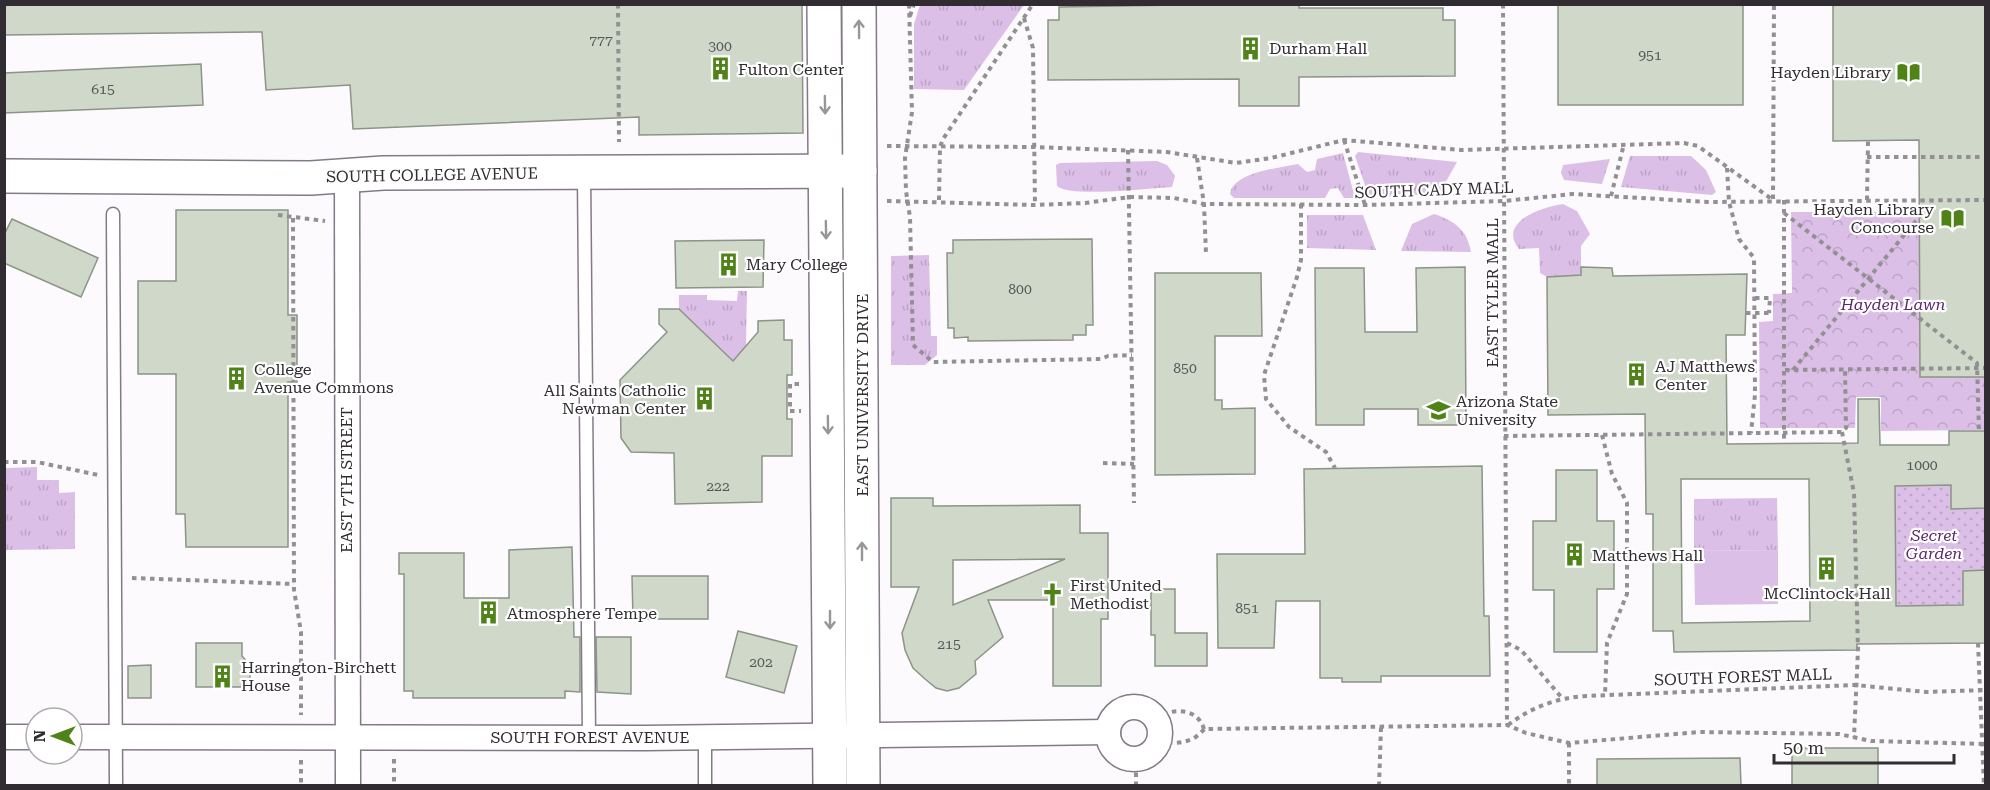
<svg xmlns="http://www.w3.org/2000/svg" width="1990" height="790" font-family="'Roboto Serif',serif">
<defs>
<pattern id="grass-tufts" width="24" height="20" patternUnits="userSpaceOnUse" patternTransform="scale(1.5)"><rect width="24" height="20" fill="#dcbfe7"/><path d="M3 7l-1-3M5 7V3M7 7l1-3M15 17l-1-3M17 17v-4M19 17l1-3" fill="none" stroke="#bda4c7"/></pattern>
<pattern id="forest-crowns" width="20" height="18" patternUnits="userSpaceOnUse" patternTransform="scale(1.5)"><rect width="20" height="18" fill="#dcbfe7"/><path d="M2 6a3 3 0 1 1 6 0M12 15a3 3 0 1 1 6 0" fill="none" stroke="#bda4c7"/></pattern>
<pattern id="garden-dots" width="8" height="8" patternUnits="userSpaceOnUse" patternTransform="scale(1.5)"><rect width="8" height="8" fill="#dcbfe7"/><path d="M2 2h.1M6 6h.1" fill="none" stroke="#bda4c7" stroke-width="1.8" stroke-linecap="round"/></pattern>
</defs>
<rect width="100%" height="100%" fill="#fcfafd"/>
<g fill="url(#grass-tufts)">
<polygon points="920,5 920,4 1024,5 964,90 914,89 914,24"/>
<polygon points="1358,152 1457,162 1439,194 1369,197 1355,156"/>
<path d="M 1343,153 L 1355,198 L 1344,198 L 1338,188 L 1330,189 L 1325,198 L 1234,198 L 1230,194 C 1233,172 1279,168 1298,164 L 1307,172 L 1315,170 L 1317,159 Z"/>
<polygon points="1630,156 1691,156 1706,170 1716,192 1712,195 1621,187"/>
<polygon points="1610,159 1602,184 1564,180 1561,173 1563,165"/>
<path d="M 1157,161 L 1167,165 L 1175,176 L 1172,187 C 1151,188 1069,198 1057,186 L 1056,165 L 1060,163 Z"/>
<path d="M 1563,204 L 1577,211 L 1590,234 L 1581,246 L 1581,275 L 1547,277 L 1540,273 L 1539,248 L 1519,249 C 1497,222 1542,207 1563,204 Z"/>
<path d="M 1434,214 C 1455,221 1467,230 1471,252 L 1401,251 L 1412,224 Z"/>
<polygon points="1307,215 1363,215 1376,250 1307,248"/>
<polygon points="929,255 931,336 937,336 937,355 925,365 891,365 891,256"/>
<polygon points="738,291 747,291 746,346 733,361 679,309 679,295 707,295 707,300 737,301"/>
<polygon points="37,467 37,480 59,480 59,493 75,492 75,549 5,550 5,468"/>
<polygon points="1777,498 1778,550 1694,551 1694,499"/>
</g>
<polygon fill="url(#forest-crowns)" points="1791,212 1985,212 1985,430 1881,431 1881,397 1856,397 1855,428 1760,428 1759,322 1773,321 1773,294 1792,293"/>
<polygon fill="url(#garden-dots)" points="1951,485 1951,509 1985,508 1985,570 1963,571 1963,605 1896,606 1895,486"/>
<polygon fill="#dcbfe7" points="1778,550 1778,604 1695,605 1694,551"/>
<g fill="#cfd8c9" stroke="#8b9486" stroke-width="1.5" fill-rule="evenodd">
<polygon points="4,4 802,4 803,133 639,135 639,117 353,129 350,85 266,90 262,32 4,35"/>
<polygon points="1237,4 1299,4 1299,8 1443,8 1443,20 1455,20 1455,76 1299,77 1299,106 1239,106 1239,79 1048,80 1048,20 1059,20 1059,7"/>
<rect x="1558" y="4" width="185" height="101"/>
<polygon points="1833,4 1986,4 1986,377 1920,377 1919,140 1833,141"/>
<polygon points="201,64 203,105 4,113 4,73"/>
<polygon points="176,210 288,210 288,315 297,315 297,382 288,382 288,547 186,547 185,514 176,514 176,374 138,374 138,281 176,281"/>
<polygon points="12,219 98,258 81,297 4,263 4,235"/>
<polygon points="1092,239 1093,325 1086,325 1086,335 1073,335 1073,340 968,341 968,337 954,338 954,328 948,328 947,253 953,253 953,240"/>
<polygon points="764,240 763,287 676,288 675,241"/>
<polygon points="1465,267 1466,425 1418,425 1418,409 1364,409 1364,425 1316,425 1315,268 1364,268 1365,332 1417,332 1416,268"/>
<path d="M 1581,267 L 1612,268 L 1613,276 L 1747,274 L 1745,335 L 1726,335 L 1727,444 L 1858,443 L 1858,399 L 1879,399 L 1880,445 L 1949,445 L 1949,431 L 1986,431 L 1986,508 L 1951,509 L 1951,485 L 1895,486 L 1896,606 L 1963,605 L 1963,571 L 1986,570 L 1986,643 L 1857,644 L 1857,650 L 1674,652 L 1673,631 L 1653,631 L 1653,514 L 1646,514 L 1645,414 L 1548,415 L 1547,277 L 1581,275 ZM 1681,479 L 1809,479 L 1810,621 L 1682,623 Z"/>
<polygon points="1155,273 1261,273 1262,336 1215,336 1215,400 1222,400 1222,409 1255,408 1255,474 1155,475"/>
<polygon points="659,309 679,309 733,361 758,332 758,321 784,320 784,340 792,340 792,375 787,375 787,419 792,419 792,456 762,456 762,502 675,504 674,453 631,452 621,438 620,380 667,332 659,324"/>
<polygon points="1482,466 1484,616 1489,616 1490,676 1381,676 1381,682 1342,682 1342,678 1320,678 1320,601 1276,601 1274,648 1218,648 1217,554 1305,554 1304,469"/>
<polygon points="1556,470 1597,470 1597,521 1614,521 1614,589 1597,589 1597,652 1554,652 1554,590 1533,590 1533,521 1556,521"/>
<path d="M 891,498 L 933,498 L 933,506 L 1080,505 L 1080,533 L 1108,533 L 1108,619 L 1101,619 L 1101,686 L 1053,686 L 1053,600 L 988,600 L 1003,637 L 975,661 L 976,674 L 959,688 L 947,691 L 936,688 L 925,679 L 913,668 L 905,650 L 902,633 L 919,587 L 891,587 ZM 1065,559 L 985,592 L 953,605 L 953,560 Z"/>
<polygon points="572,547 574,637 580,637 580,692 565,691 565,698 413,698 413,691 404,691 404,574 399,574 399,553 464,553 464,598 509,598 509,550"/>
<polygon points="632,576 708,576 708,619 633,619"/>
<polygon points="1151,589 1175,589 1175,633 1207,633 1207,666 1155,666 1155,635 1151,635"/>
<polygon points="738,631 797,646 784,693 726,677"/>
<polygon points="596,637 631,637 631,694 597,692"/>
<polygon points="196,643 242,643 242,656 250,665 250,687 196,687"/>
<polygon points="151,665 151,698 128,698 128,666"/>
<rect x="1792" y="748" width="86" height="38"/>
<polygon points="1740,758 1741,786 1597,786 1597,759"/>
</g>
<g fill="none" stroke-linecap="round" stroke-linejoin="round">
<defs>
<g id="lane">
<polyline points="584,174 589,737"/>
<polyline points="113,214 116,786"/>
<polyline points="705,737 705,786"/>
</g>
<g id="street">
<polyline points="347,174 348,786"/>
<circle cx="1134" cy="733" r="26"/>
<polyline points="4,737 36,737"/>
<polyline points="72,737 645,738 1108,732"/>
</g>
<g id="secondary">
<polyline points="824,4 830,786"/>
<polyline points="859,4 863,786"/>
<polyline points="4,176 311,178 383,173 860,171"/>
</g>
</defs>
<use href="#lane" stroke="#847a87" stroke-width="15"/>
<use href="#street" stroke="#847a87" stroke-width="27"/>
<use href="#secondary" stroke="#847a87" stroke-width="36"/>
<g stroke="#939094" stroke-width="4" stroke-dasharray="4.5 4.5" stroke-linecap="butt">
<polyline points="618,4 619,142"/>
<polyline points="909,4 912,112 905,158 906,191 910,217 913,345 933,362 1101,359 1108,356 1132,355"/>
<polyline points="1503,4 1507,725"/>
<polyline points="910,16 914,4"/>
<polyline points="1024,18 1033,48 1035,205"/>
<polyline points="1344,140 1365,205"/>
<polyline points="887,146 1034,147 1167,152 1236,163 1271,158 1344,140 1461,150 1684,143 1698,146 1773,200"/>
<polyline points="1128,150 1134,503"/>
<polyline points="1867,157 1986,157"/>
<polyline points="1197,158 1204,204 1206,254"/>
<polyline points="1727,168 1729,202 1739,239 1754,258 1755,395 1751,433"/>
<polyline points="1611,196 1624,144"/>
<polyline points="1773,199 1774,4"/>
<polyline points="939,200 940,147 943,139 1033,4"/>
<polyline points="1784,200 1784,444"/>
<polyline points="1867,200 1868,141"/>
<polyline points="887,201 1035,205 1085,203 1130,197 1174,198 1204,204 1365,205 1504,201 1573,194 1708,202 1986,200"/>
<polyline points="1301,204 1301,260 1297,277 1264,375 1266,399 1289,427 1326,452 1335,468"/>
<polyline points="1784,213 1977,363 1979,431"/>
<polyline points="278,215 325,221"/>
<polyline points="293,218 294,590 301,632 301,715"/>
<polyline points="1755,298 1770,298 1769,313"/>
<polyline points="1785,370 1986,368"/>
<polyline points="1793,370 1924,211 1925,201"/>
<polyline points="799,384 790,384 790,411 801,411"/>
<polyline points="1842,432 1854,493 1858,650 1854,737"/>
<polyline points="1602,435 1612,474 1627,503 1627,594 1607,643 1605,695"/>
<polyline points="1504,436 1842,432 1846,428 1845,369"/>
<polyline points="4,462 37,462 98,475"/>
<polyline points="1103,463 1134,464"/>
<polyline points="132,578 294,584"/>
<polyline points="1507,643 1521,650 1562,698"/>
<polyline points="1978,643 1984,786"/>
<path d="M 1155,718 C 1173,708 1197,707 1204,729"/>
<path d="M 1508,725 C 1532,707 1556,698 1586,696 L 1855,685 L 1926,692 L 1986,690"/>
<path d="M 1159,741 C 1175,745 1194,743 1204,729 L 1507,725 L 1526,733 L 1569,743 L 1700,732 L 1839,734 L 1871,741 L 1986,744"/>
<polyline points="1569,743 1569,786"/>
<polyline points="394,759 394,786"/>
<polyline points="301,760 301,786"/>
<polyline points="1136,786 1136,759"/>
<polyline points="1379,786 1381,727"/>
</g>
<use href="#lane" stroke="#fff" stroke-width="12"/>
<use href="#street" stroke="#fff" stroke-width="24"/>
<use href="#secondary" stroke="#fff" stroke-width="33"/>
<polyline stroke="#939094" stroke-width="4" stroke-dasharray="4.5 4.5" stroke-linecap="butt" points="1746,313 1769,313"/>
</g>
<defs><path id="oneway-shaft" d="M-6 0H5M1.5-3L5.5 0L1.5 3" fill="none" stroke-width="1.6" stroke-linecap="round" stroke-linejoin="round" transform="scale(1.5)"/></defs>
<g stroke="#989698">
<use href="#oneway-shaft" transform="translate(859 29) rotate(-91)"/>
<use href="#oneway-shaft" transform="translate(825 105) rotate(89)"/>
<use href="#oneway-shaft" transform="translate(826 230) rotate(89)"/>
<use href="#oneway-shaft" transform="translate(828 425) rotate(89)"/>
<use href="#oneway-shaft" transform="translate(862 551) rotate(-90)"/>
<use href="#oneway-shaft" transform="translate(830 620) rotate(90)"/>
</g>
<defs>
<symbol id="building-bare" viewBox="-9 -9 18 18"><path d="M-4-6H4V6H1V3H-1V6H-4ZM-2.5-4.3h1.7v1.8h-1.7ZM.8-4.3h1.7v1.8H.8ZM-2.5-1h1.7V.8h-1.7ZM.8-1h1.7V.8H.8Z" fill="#4f8318" stroke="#fff" stroke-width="2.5" paint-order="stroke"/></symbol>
<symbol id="library-bare" viewBox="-9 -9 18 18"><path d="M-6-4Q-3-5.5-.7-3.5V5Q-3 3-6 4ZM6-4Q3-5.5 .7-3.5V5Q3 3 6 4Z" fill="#4f8318" stroke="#fff" stroke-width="2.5" paint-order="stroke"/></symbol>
<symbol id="university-bare" viewBox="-9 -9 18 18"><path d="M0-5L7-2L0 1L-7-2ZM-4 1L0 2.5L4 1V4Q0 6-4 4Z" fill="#4f8318" stroke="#fff" stroke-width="2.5" paint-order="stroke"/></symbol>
<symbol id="church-bare" viewBox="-9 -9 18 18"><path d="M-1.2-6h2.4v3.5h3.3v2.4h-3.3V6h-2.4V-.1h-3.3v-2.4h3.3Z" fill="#4f8318" stroke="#fff" stroke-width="2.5" paint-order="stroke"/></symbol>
</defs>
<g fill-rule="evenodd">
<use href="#building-bare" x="1234" y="32" width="33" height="33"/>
<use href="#building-bare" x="704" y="52" width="33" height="33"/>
<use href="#library-bare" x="1892" y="56" width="33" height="33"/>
<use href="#library-bare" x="1936" y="202" width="33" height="33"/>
<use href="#building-bare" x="712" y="248" width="33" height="33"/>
<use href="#building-bare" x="1620" y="358" width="33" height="33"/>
<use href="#building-bare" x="220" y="362" width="33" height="33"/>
<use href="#building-bare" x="688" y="382" width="33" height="33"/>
<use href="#university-bare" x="1422" y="394" width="33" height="33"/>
<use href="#building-bare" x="1558" y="538" width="33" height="33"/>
<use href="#building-bare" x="1810" y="552" width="33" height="33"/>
<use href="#church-bare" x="1036" y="578" width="33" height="33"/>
<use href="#building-bare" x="472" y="596" width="33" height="33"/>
<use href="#building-bare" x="206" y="660" width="33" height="33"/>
</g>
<g text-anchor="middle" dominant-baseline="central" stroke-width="4.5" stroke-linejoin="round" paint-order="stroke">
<g font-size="14" fill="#585757">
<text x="601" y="40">777</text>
<text x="720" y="46">300</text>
<text x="1650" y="55">951</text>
<text x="103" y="89">615</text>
<text x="1020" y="289">800</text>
<text x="1185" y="368">850</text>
<text x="1922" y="465">1000</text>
<text x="718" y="486">222</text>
<text x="1247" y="608">851</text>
<text x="949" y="644">215</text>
<text x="761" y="662">202</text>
</g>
<g font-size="16" fill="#302c31" stroke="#fff" text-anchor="start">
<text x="1269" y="48">Durham Hall</text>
<text x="738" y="69">Fulton Center</text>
<text x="1891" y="72" text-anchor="end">Hayden Library</text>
<text x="1934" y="209" text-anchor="end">Hayden Library<tspan x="1934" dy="18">Concourse</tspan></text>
<text x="746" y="264">Mary College</text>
<text x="1655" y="366">AJ Matthews<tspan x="1655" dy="18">Center</tspan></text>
<text x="254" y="369">College<tspan x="254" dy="18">Avenue Commons</tspan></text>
<text x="686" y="390" text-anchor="end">All Saints Catholic<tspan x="686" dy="18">Newman Center</tspan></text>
<text x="1456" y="401">Arizona State<tspan x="1456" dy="18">University</tspan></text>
<text x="1592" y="555">Matthews Hall</text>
<text x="1070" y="585">First United<tspan x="1070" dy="18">Methodist</tspan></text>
<text x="1827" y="593" text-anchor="middle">McClintock Hall</text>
<text x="507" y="613">Atmosphere Tempe</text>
<text x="241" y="667">Harrington-Birchett<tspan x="241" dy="18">House</tspan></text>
</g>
<g font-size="16" fill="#302c31" stroke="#fff">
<text transform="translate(432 175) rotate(-1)">SOUTH COLLEGE AVENUE</text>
<text transform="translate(1434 190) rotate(-2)">SOUTH CADY MALL</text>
<text transform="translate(1492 293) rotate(-90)">EAST TYLER MALL</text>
<text transform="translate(862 395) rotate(-90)">EAST UNIVERSITY DRIVE</text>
<text transform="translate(346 480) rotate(-90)">EAST 7TH STREET</text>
<text transform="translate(1743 677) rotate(-2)">SOUTH FOREST MALL</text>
<text x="590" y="737">SOUTH FOREST AVENUE</text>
</g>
<g font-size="16" font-style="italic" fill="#5d2670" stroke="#fff">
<text x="1893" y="304">Hayden Lawn</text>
<text x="1934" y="535">Secret<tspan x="1934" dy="18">Garden</tspan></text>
</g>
</g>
<rect width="1990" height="790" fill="none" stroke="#302c31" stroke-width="12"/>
<g transform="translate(54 736) rotate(270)"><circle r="28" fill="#ffffff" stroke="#acabad" stroke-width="1.5"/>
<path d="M0-4.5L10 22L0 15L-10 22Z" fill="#4f8318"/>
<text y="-9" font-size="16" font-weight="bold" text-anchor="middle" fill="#302c31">N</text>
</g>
<path d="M1774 754v9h180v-9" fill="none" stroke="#302c31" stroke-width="3"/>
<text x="1783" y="754" font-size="18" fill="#302c31" stroke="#ffffff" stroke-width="4.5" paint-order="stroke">50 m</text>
</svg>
